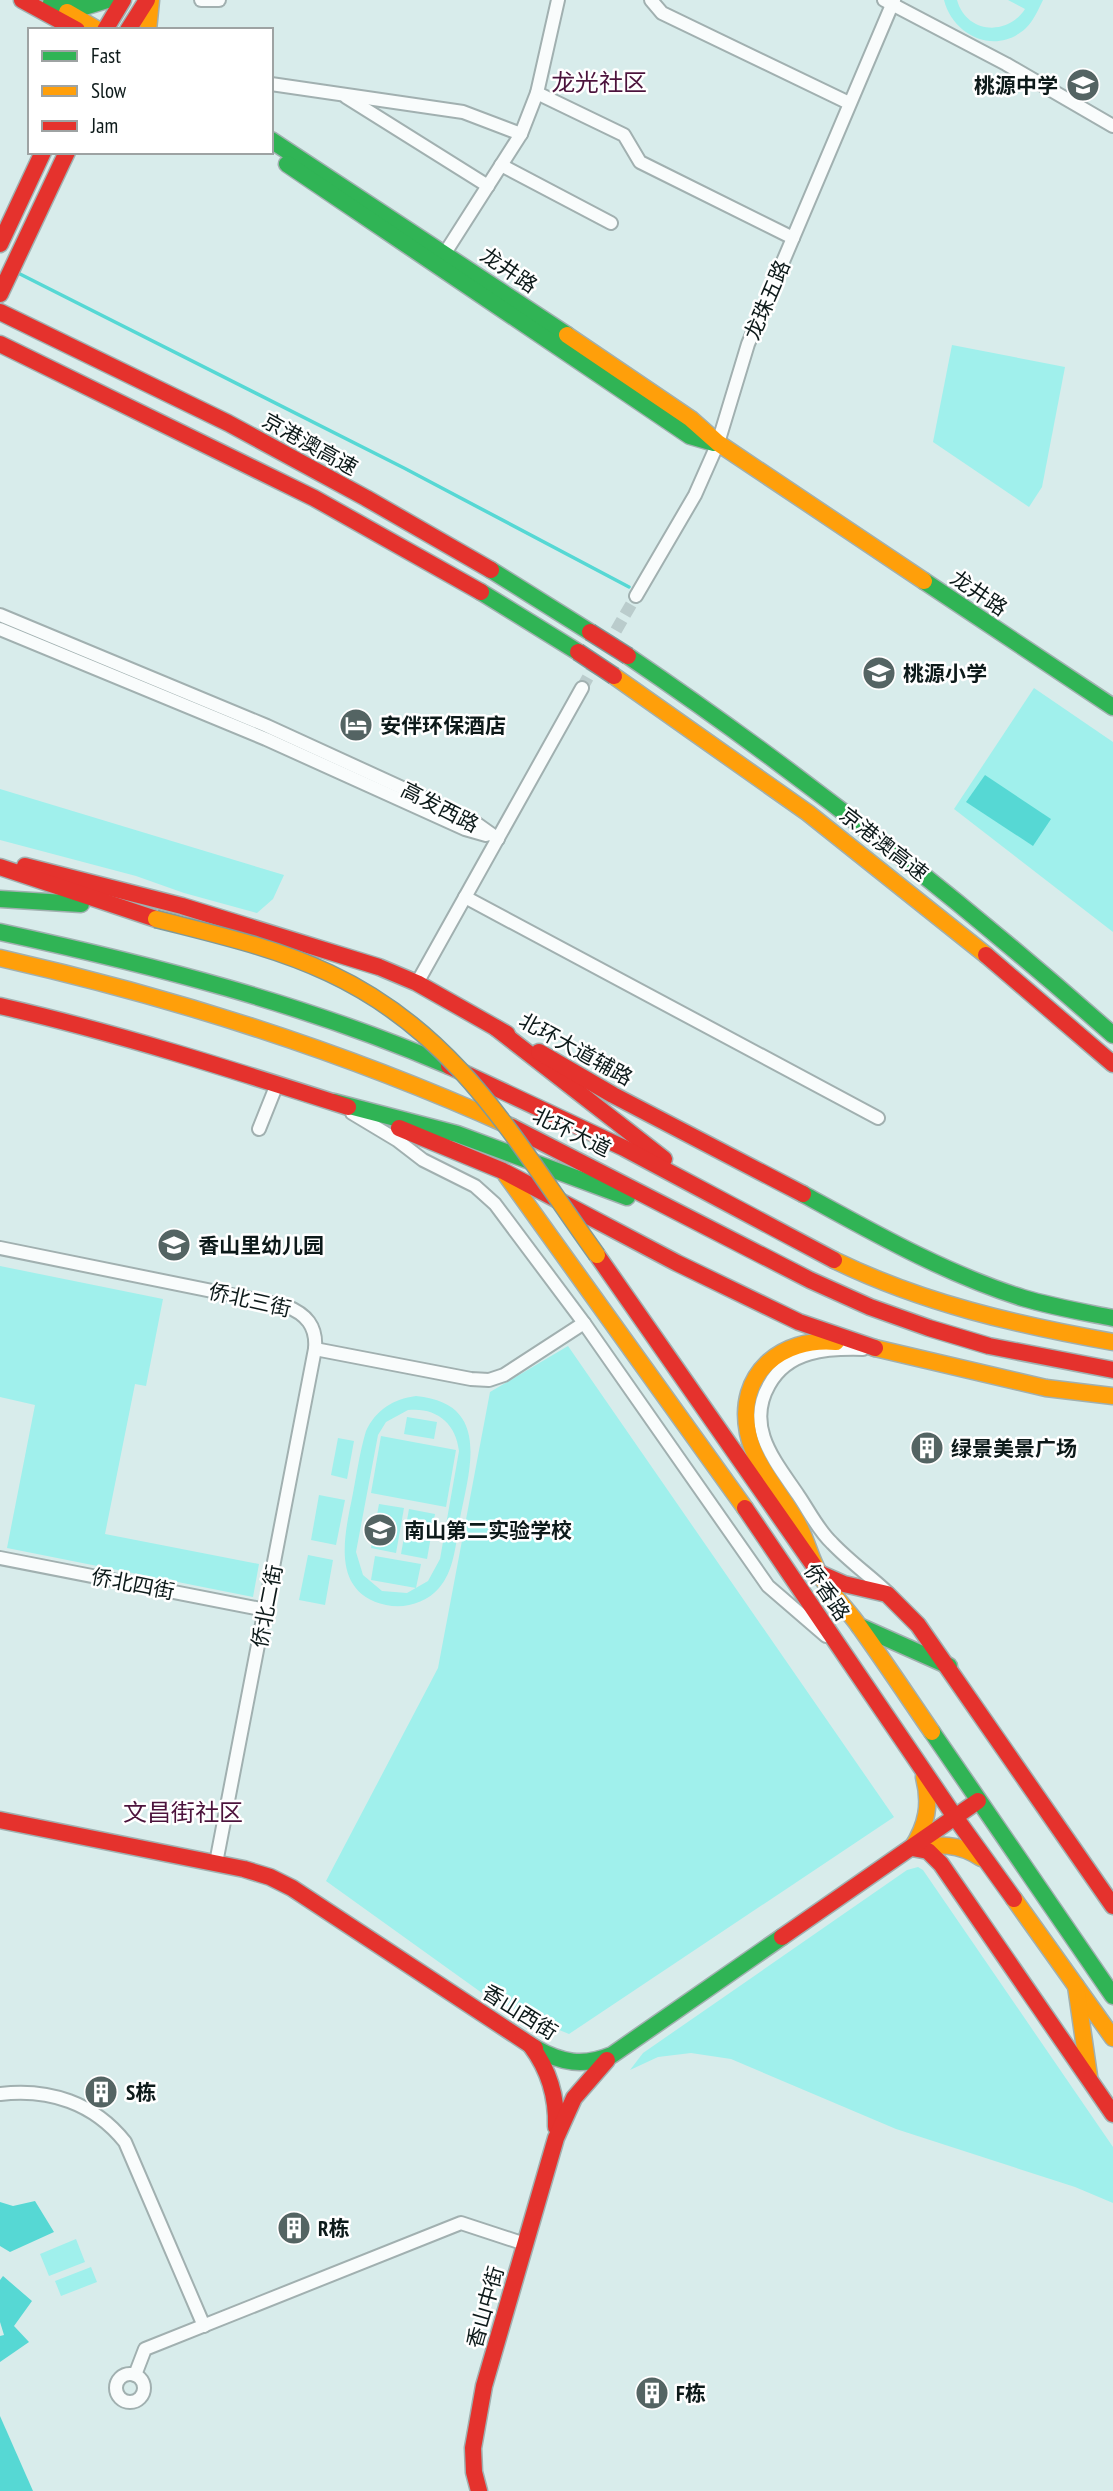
<svg xmlns="http://www.w3.org/2000/svg" width="1113" height="2491" font-family="'PT Sans Narrow','Noto Sans SC',sans-serif">
<rect width="100%" height="100%" fill="#d8eceb"/>
<g fill="#a0f0ec" fill-rule="evenodd">
<path d="M 944,0 L 957,0 C 966,33 1007,37 1025,9 L 1008,0 L 1043,0 C 1038,10 1034,20 1026,28 C 996,56 953,36 944,0 Z"/>
<polygon points="952,345 1065,367 1042,487 1029,507 933,442"/>
<polygon points="1034,688 1113,742 1113,932 954,809"/>
<polygon points="0,789 284,875 273,899 257,913 184,893 136,876 0,840"/>
<polygon points="0,1266 163,1299 146,1386 135,1384 105,1534 259,1564 253,1597 7,1548 35,1405 0,1397"/>
<polygon points="568,1346 894,1817 569,2034 535,2020 482,1993 326,1881 438,1668 490,1392"/>
<path d="M 416,1396 C 491,1403 470,1468 460,1518 C 456,1541 455,1570 439,1588 C 426,1603 405,1609 386,1605 C 329,1592 345,1534 353,1493 C 357,1472 360,1451 366,1431 C 376,1410 393,1399 416,1396 ZM 408,1410 C 436,1407 456,1423 459,1451 L 440,1559 L 428,1581 L 407,1593 L 382,1591 L 363,1575 L 356,1552 L 378,1435 L 386,1422 Z"/>
<polygon points="407,1417 437,1422 434,1439 404,1434"/>
<polygon points="381,1436 456,1450 446,1507 371,1493"/>
<polygon points="338,1438 354,1441 347,1479 331,1475"/>
<polygon points="319,1495 345,1500 336,1545 311,1540"/>
<polygon points="379,1504 404,1508 396,1553 371,1548"/>
<polygon points="409,1509 435,1514 427,1559 401,1554"/>
<polygon points="308,1555 333,1560 325,1605 299,1600"/>
<polygon points="375,1556 421,1564 416,1588 371,1580"/>
<polygon points="918,1867 923,1870 1113,2147 1113,2203 1075,2187 896,2129 731,2059 691,2053 658,2057 630,2070 643,2053 907,1870"/>
<polygon points="76,2239 85,2262 49,2276 40,2254"/>
<polygon points="91,2267 97,2282 61,2296 55,2281"/>
</g>
<g fill="#56d8d4">
<polygon points="985,775 1051,819 1033,846 966,802"/>
<polygon points="35,2201 54,2232 10,2252 0,2246 0,2202 13,2206"/>
<polygon points="3,2276 32,2301 14,2326 29,2342 0,2362 0,2336 4,2335 0,2322 0,2280"/>
<polygon points="0,2416 33,2491 0,2491"/>
</g>
<g fill="none" stroke-linecap="round" stroke-linejoin="round">
<polyline stroke="#56d8d4" stroke-width="3.5" points="18,273 404,468 629,587"/>
<g stroke="#bacccc" stroke-width="12" stroke-dasharray="12 6" stroke-linecap="butt">
<polyline points="607,646 636,596"/>
<polyline points="582,688 597,661"/>
</g>
<defs>
<g id="street">
<polyline points="201,0 219,0"/>
<polyline points="651,0 662,13 849,103"/>
<polyline points="884,0 1006,64 1113,126"/>
<polyline points="271,84 463,112 521,134"/>
<polyline points="537,93 624,135 640,162 793,238"/>
<polyline points="346,97 488,186"/>
<polyline points="501,165 611,223"/>
<polyline points="445,253 521,134 537,93 558,0"/>
<polyline points="636,596 695,495 718,443 748,344 894,0"/>
<polyline points="0,615 267,726 470,819 498,839"/>
<polyline points="0,629 266,739 465,829 486,835"/>
<polyline points="465,897 878,1118"/>
<polyline points="417,983 582,688"/>
<polyline points="352,1113 397,1140 423,1160 475,1186 495,1204 584,1323 768,1586 826,1636"/>
<polyline points="259,1129 277,1084"/>
<path d="M 0,1248 L 286,1306 C 306,1314 317,1326 315,1349 L 216,1863"/>
<polyline points="315,1349 471,1379 489,1380 504,1375 584,1323"/>
<path d="M 863,1349 C 827,1348 788,1350 769,1385 C 745,1427 775,1461 798,1495 C 809,1511 818,1530 832,1543 C 849,1561 870,1576 888,1593"/>
<polyline points="0,1558 266,1610"/>
<path d="M 0,2094 C 49,2088 94,2103 125,2142 L 204,2326"/>
<circle cx="130" cy="2388" r="14"/>
<polyline points="135,2375 145,2349 461,2223 525,2244"/>
</g>
<g id="fast">
<polyline points="51,3 84,7 107,0"/>
<polyline points="271,140 567,335"/>
<polyline points="287,164 690,436 714,443"/>
<polyline points="491,570 590,632"/>
<polyline points="924,581 1113,707"/>
<polyline points="481,592 578,652"/>
<path d="M 628,656 C 799,772 959,899 1113,1035"/>
<polyline points="0,899 81,904"/>
<path d="M 0,932 C 153,965 305,1004 449,1066"/>
<polyline points="334,1102 457,1134 627,1197"/>
<path d="M 803,1194 C 874,1233 946,1274 1023,1298 C 1053,1307 1083,1312 1113,1318"/>
<polyline points="859,1626 949,1666"/>
<polyline points="932,1732 1113,1996"/>
<path d="M 535,2048 C 562,2063 583,2067 612,2055 L 782,1937"/>
</g>
<g id="slow">
<polyline points="67,12 98,30"/>
<polyline points="148,30 151,0"/>
<polyline points="567,335 691,419 718,443 924,581"/>
<polyline points="614,676 808,813 986,955"/>
<path d="M 0,958 C 177,998 346,1052 512,1127"/>
<polyline points="506,1175 745,1508"/>
<path d="M 834,1260 C 922,1303 1017,1325 1113,1342"/>
<path d="M 836,1342 C 781,1337 736,1374 748,1433 C 754,1464 778,1490 794,1517 C 806,1535 809,1557 820,1575 C 831,1594 847,1609 859,1626 C 884,1661 908,1697 932,1732"/>
<polyline points="875,1348 1046,1388 1113,1396"/>
<path d="M 912,1848 C 927,1825 931,1804 924,1777"/>
<path d="M 912,1848 C 938,1844 959,1843 981,1858"/>
<polyline points="1014,1899 1113,2038"/>
<polyline points="1076,1986 1089,2076"/>
</g>
<g id="jam">
<polyline points="22,0 77,30"/>
<polyline points="105,30 123,0"/>
<polyline points="128,30 147,0"/>
<polyline points="0,244 43,152"/>
<polyline points="0,294 67,152"/>
<polyline points="0,312 228,423 366,498 491,570"/>
<polyline points="0,344 314,498 481,592"/>
<polyline points="25,866 182,906 379,967 417,983 507,1034"/>
<polyline points="0,867 156,919"/>
<polyline points="986,955 1113,1064"/>
<path d="M 0,1006 C 118,1033 233,1070 348,1107"/>
<polyline points="496,1028 664,1159"/>
<polyline points="539,1052 613,1095 803,1194"/>
<polyline points="449,1066 624,1148 834,1260"/>
<polyline points="512,1127 810,1280 870,1307 929,1328 989,1346 1113,1370"/>
<polyline points="399,1128 503,1171 677,1263 799,1322 875,1348"/>
<polyline points="597,1255 819,1573"/>
<polyline points="745,1508 955,1817 1014,1899"/>
<polyline points="819,1573 844,1584 887,1594 918,1625 1113,1906"/>
<polyline points="0,1820 244,1869 270,1877 292,1888 535,2048"/>
<polyline points="912,1848 928,1851 941,1864 1113,2114"/>
<polyline points="782,1937 978,1801"/>
<path d="M 531,2046 C 549,2070 557,2097 556,2127"/>
<polyline points="479,2491 474,2472 473,2448 484,2386 556,2138 574,2098 607,2060"/>
</g>
</defs>
<use href="#street" stroke="#a1b0b0" stroke-width="16"/>
<use href="#fast" stroke="#a1b0b0" stroke-width="19"/>
<use href="#slow" stroke="#a1b0b0" stroke-width="19"/>
<use href="#jam" stroke="#a1b0b0" stroke-width="19"/>
<use href="#street" stroke="#f9fcfc" stroke-width="12"/>
<use href="#fast" stroke="#30b455" stroke-width="16"/>
<use href="#slow" stroke="#ff9f0a" stroke-width="16"/>
<use href="#jam" stroke="#e5322d" stroke-width="16"/>
<defs>
<path id="slow-bridge" d="M 156,919 C 214,934 274,947 329,973 C 460,1034 516,1143 597,1255"/>
<g id="jam-bridge">
<polyline points="590,632 628,656"/>
<polyline points="578,652 614,676"/>
</g>
</defs>
<use href="#slow-bridge" stroke="#819998" stroke-width="19" stroke-linecap="butt"/>
<use href="#jam-bridge" stroke="#819998" stroke-width="19" stroke-linecap="butt"/>
<use href="#slow-bridge" stroke="#ff9f0a" stroke-width="16"/>
<use href="#jam-bridge" stroke="#e5322d" stroke-width="16"/>
</g>
<defs>
<symbol id="school-disc" viewBox="-11 -11 22 22"><circle r="9.5" fill="#546463" stroke="#fff"/><path d="M0-5L7-2L0 1L-7-2ZM-4 1L0 2.5L4 1V4Q0 6-4 4Z" fill="#fff"/></symbol>
<symbol id="hotel-disc" viewBox="-11 -11 22 22"><circle r="9.5" fill="#546463" stroke="#fff"/><path d="M-6-4.5h1.5V1H6V5H4.5V3h-9V5H-6ZM-4 0a1.8 1.8 0 1 1 3.6 0ZM.5 0V-2.5h3Q6-2.5 6 0Z" fill="#fff"/></symbol>
<symbol id="building-disc" viewBox="-11 -11 22 22"><circle r="9.5" fill="#546463" stroke="#fff"/><path d="M-4-6H4V6H1V3H-1V6H-4ZM-2.5-4.3h1.7v1.8h-1.7ZM.8-4.3h1.7v1.8H.8ZM-2.5-1h1.7V.8h-1.7ZM.8-1h1.7V.8H.8Z" fill="#fff"/></symbol>
</defs>
<g fill-rule="evenodd">
<use href="#school-disc" x="1064" y="66" width="38" height="38"/>
<use href="#school-disc" x="860" y="654" width="38" height="38"/>
<use href="#hotel-disc" x="337" y="706" width="38" height="38"/>
<use href="#school-disc" x="155" y="1226" width="38" height="38"/>
<use href="#building-disc" x="908" y="1429" width="38" height="38"/>
<use href="#school-disc" x="361" y="1511" width="38" height="38"/>
<use href="#building-disc" x="82" y="2073" width="38" height="38"/>
<use href="#building-disc" x="275" y="2209" width="38" height="38"/>
<use href="#building-disc" x="633" y="2374" width="38" height="38"/>
</g>
<g text-anchor="middle" dominant-baseline="central" stroke-width="5" stroke-linejoin="round" paint-order="stroke">
<g font-size="21" font-weight="bold" fill="#0d1a1a" stroke="#fff" text-anchor="start">
<text x="1058" y="85" text-anchor="end">桃源中学</text>
<text x="903" y="673">桃源小学</text>
<text x="380" y="725">安伴环保酒店</text>
<text x="198" y="1245">香山里幼儿园</text>
<text x="951" y="1448">绿景美景广场</text>
<text x="404" y="1530">南山第二实验学校</text>
<text x="126" y="2092">S栋</text>
<text x="318" y="2228">R栋</text>
<text x="676" y="2393">F栋</text>
</g>
<g font-size="21" fill="#0d1a1a" stroke="#fff">
<text transform="translate(509 270) rotate(34)">龙井路</text>
<text transform="translate(767 300) rotate(-67)">龙珠五路</text>
<text transform="translate(310 444) rotate(29)">京港澳高速</text>
<text transform="translate(979 593) rotate(34)">龙井路</text>
<text transform="translate(440 807) rotate(27)">高发西路</text>
<text transform="translate(884 844) rotate(38)">京港澳高速</text>
<text transform="translate(576 1049) rotate(29)">北环大道辅路</text>
<text transform="translate(572 1132) rotate(26)">北环大道</text>
<text transform="translate(250 1300) rotate(13)">侨北三街</text>
<text transform="translate(133 1584) rotate(11)">侨北四街</text>
<text transform="translate(827 1592) rotate(56)">侨香路</text>
<text transform="translate(267 1606) rotate(-79)">侨北二街</text>
<text transform="translate(520 2012) rotate(32)">香山西街</text>
<text transform="translate(485 2307) rotate(-74)">香山中街</text>
</g>
<g font-size="24" fill="#4c133c" stroke="#fff">
<text x="599" y="82">龙光社区</text>
<text x="183" y="1812">文昌街社区</text>
</g>
</g>
<rect x="28" y="28" width="245" height="126" fill="#ffffff" stroke="#9ea3a3" stroke-width="2"/>
<rect x="42" y="51" width="35" height="10" fill="#30b455" stroke="#9ea3a3" stroke-width="2"/>
<text x="91" y="63" font-size="21" fill="#0d1a1a">Fast</text>
<rect x="42" y="86" width="35" height="10" fill="#ff9f0a" stroke="#9ea3a3" stroke-width="2"/>
<text x="91" y="98" font-size="21" fill="#0d1a1a">Slow</text>
<rect x="42" y="121" width="35" height="10" fill="#e5322d" stroke="#9ea3a3" stroke-width="2"/>
<text x="91" y="133" font-size="21" fill="#0d1a1a">Jam</text>
</svg>
